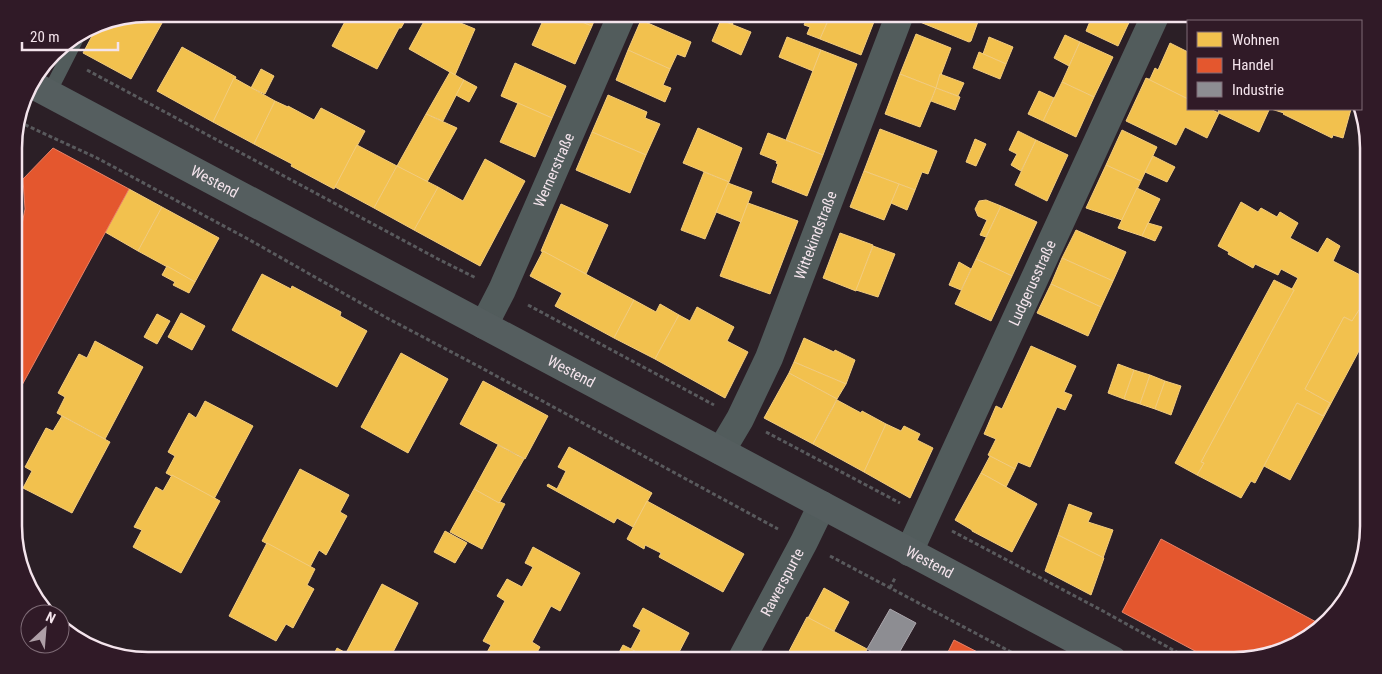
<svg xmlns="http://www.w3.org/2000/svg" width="1382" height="674" font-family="'Roboto Condensed',sans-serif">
<rect width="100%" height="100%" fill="#2b1f26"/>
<g fill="#f2c14e" stroke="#f3cc7d">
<polygon points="148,14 167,14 131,79 83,53 99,23"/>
<polygon points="349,14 409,14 401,28 399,28 377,69 332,46"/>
<polygon points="428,14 439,14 475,29 455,75 409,49"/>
<polygon points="546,14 562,14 592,26 575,64 532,45"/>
<polygon points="562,14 597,14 592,26"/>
<polygon points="716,14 737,14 732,25 715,17"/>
<polygon points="809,14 819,14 829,18 820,39 807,34 810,27 804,25"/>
<polygon points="831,14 877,14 861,55 820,39"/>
<polygon points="923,14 975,14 980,16 971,41 969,42 920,22"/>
<polygon points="1093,14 1133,14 1118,46 1086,31"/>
<polygon points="1179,14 1234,14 1247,17 1245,21 1196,21"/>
<polygon points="641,20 691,42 685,57 677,54 670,69 628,50"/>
<polygon points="721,20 751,32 741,55 712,41"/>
<polygon points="916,34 951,48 936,88 900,74"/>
<polygon points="1065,35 1080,42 1069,66 1054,58"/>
<polygon points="787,37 821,50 813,71 779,57"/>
<polygon points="989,37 1013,47 1006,64 983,54"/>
<polygon points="1080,42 1113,57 1094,97 1062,82"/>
<polygon points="1170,43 1188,52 1188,99 1146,79 1150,79 1155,68 1158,70"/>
<polygon points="182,47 236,77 213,122 157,91"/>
<polygon points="628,50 670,69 663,85 671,88 665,102 616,80"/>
<polygon points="821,50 857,64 823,155 786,140"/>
<polygon points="979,52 1006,64 1000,79 973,68"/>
<polygon points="515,63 566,86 552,118 501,96"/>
<polygon points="261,69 274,76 265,94 251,88"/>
<polygon points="450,72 464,80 443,121 426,114"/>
<polygon points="900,74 936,88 920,127 885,114"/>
<polygon points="940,74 964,83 958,96 936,88"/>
<polygon points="234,78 275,101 254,144 213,122"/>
<polygon points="1146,78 1188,99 1188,109 1210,109 1219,113 1207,138 1185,127 1176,145 1126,121"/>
<polygon points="464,80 477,87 469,102 456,95"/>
<polygon points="1062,82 1094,97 1076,137 1043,121"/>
<polygon points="936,88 960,97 955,110 931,101"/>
<polygon points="1039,91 1054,98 1043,121 1028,114"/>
<polygon points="608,95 647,112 645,118 660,124 646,155 592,132"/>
<polygon points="275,101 288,107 288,106 314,120 321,108 365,131 334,189 291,166 292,164 254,144"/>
<polygon points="518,103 552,118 535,157 500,142"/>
<polygon points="1219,109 1267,109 1269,110 1259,132 1219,113 1218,112"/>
<polygon points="1271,109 1351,109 1343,138 1333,135 1332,138 1283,114 1284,113"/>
<polygon points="426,114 457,128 427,182 397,166"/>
<polygon points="698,128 742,148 729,182 683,163"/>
<polygon points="880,129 937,151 928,174 922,172 915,190 864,171"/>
<polygon points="1122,130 1157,147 1141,181 1106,165"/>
<polygon points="1018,131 1036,140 1021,171 1011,165 1017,154 1009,150"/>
<polygon points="592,132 646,155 630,193 576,170"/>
<polygon points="768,133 823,155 807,196 772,182 778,164 776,163 777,161 760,154"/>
<polygon points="975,139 986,144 976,166 966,162"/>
<polygon points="1036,140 1068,155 1047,201 1015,185"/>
<polygon points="357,145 397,166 374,208 335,187"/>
<polygon points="1153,156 1175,167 1167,182 1145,172"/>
<polygon points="485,159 525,181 480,266 414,230 438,187 463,201"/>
<polygon points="1106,165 1141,181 1122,220 1086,208"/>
<polygon points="397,166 438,187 414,230 374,208"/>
<polygon points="864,171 899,184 884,220 850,207"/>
<polygon points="704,172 729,182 705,239 681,230"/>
<polygon points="728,183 752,192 741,222 716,212"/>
<polygon points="899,184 915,190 907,210 891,203"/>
<polygon points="1137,188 1160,199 1142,236 1118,228"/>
<polygon points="129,189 162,207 138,251 105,232"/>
<polygon points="986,200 1001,206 986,237 980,235 987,220 978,216 975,209 979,201"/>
<polygon points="1241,202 1258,212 1261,208 1277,217 1280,212 1298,223 1290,238 1318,253 1327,238 1340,246 1333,261 1368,279 1368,314 1359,310 1352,321 1344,317 1305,389 1330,403 1323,416 1297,403 1255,483 1251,481 1241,498 1197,475 1204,463 1201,462 1294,290 1292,289 1298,278 1281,269 1278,275 1255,264 1253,268 1228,254 1229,252 1218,246"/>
<polygon points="748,203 798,221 770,294 720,276"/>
<polygon points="561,204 608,225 586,274 541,251"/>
<polygon points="1001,206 1037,222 1012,276 976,259"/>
<polygon points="162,207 219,238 195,282 138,251"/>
<polygon points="1148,223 1162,227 1155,241 1142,236"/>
<polygon points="1076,230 1126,252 1113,281 1062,258"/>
<polygon points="840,233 873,245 856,291 823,278"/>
<polygon points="873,246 895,254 878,297 856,290"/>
<polygon points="543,251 634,300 614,338 555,306 562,293 530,276"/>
<polygon points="1062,258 1113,281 1101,307 1051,284"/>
<polygon points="976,259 1012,276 991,321 955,304"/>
<polygon points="959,262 971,269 961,290 949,285"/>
<polygon points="167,266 195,282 189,293 173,285 175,282 162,275"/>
<polygon points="262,274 291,289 292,286 341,312 340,316 367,331 337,387 232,330"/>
<polygon points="1274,280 1294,290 1201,462 1204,463 1197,475 1175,463"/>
<polygon points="1051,284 1101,307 1088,336 1037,313"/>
<polygon points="634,300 656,312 660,304 679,315 655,359 614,338"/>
<polygon points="697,307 734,327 727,341 748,352 725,398 655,359 679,315 690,321"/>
<polygon points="1359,310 1368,314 1368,334 1290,480 1264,466 1297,403 1323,416 1330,403 1305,389 1344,317 1352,321"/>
<polygon points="181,313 205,326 192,350 168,337"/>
<polygon points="157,314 170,321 157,344 144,337"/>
<polygon points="804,338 834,352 835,350 855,360 846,384 794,362"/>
<polygon points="95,341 143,367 105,439 57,413 65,397 58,393 79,354 87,358"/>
<polygon points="1031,346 1076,366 1064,392 1072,395 1065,410 1057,407 1030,467 1018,462 1015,469 988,455 996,439 984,434 996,406 1002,409"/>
<polygon points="401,353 448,379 408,453 361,427"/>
<polygon points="794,362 846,384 837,399 789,373"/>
<polygon points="1118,364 1134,370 1124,399 1108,393"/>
<polygon points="1134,370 1150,375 1140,404 1124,399"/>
<polygon points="789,373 837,399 813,444 764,418"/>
<polygon points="1150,375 1165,381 1155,409 1140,404"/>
<polygon points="483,381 548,416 525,459 460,424"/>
<polygon points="1165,381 1181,386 1171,415 1155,409"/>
<polygon points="837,400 861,413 862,411 886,424 864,472 813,444"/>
<polygon points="205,401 253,426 214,499 166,473 175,456 168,452 189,413 196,418"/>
<polygon points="62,416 110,442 72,513 23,488 32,471 25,467 46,428 53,431"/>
<polygon points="886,424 901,431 904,426 920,434 917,440 933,448 910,498 864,472"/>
<polygon points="498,445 524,459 499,503 474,489"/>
<polygon points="569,447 652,493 633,527 617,518 614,523 547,486 548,484 557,489 566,471 558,467"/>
<polygon points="990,456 1015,469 1006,487 981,473"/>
<polygon points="300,469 349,495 340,512 347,516 326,555 319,550 310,567 262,541"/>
<polygon points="981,473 1037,504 1012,552 972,531 972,530 955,520"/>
<polygon points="172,475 220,501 181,573 133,547 142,530 134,527 156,487 163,491"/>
<polygon points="474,489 499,503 500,502 505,504 482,549 450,532"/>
<polygon points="647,501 744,554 723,592 659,557 661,553 645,545 644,549 627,539"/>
<polygon points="1069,504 1092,513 1088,522 1113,530 1103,558 1058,535"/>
<polygon points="445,531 467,543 455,563 434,552"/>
<polygon points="1058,535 1104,558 1091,595 1045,571"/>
<polygon points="267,543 315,569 307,585 314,589 293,628 286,624 276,641 229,616"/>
<polygon points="533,547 580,573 560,611 551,606 532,642 540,647 533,660 483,660 491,645 483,641 505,601 497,596 507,579 522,587 533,567 525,563"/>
<polygon points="382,584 418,603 389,660 331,660 337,648 346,653"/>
<polygon points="824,588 849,602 834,631 808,618"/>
<polygon points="643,608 689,633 675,660 651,660 631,649 641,630 633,626"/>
<polygon points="807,617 867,649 862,660 785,659"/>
<polygon points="623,645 631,649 651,660 615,660"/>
</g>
<g fill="#e4572e" stroke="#e98167">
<polygon points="53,148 129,189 15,398 14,251 19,240 25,209 23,179"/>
<polygon points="1161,539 1320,624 1309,637 1242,660 1212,660 1122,612"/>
<polygon points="954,640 993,660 944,660"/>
</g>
<polygon fill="#8d8d92" stroke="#aca7ad" points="890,609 916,623 895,660 887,660 867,649"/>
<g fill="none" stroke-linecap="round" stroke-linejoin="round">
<g stroke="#595a5d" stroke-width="3" stroke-dasharray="4 2.5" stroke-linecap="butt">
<polyline points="87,70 438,259 476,278"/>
<polyline points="19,122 97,158 248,239 387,318 478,366 778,529"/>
<polyline points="528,305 714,405"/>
<polyline points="766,432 900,503"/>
<polyline points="952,531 1103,611 1191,660"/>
<polyline points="830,556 1026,660"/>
<polyline points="890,588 895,578"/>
</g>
<polyline stroke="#525c5c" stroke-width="14" points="49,93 78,36"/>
<g stroke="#525c5c" stroke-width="28">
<path id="s1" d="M 484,325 L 502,290 L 622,14"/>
<path id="s2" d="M 721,451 L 740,419 L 769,358 L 900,14"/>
<path id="s3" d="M 909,552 L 1156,14"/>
<path id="s4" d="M 741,660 L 804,542 L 822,505"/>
</g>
<path stroke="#555e5f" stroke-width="28" id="s5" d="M 31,84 L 1113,660"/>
</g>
<g text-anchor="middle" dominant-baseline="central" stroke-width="5" stroke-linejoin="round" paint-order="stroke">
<g font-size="15" fill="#f4e4ec" stroke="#301a27">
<text stroke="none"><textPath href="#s1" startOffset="170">Wernerstraße</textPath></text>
<text stroke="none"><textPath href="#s5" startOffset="208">Westend</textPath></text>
<text stroke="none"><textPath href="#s2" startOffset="236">Wittekindstraße</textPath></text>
<text stroke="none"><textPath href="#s3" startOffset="296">Ludgerusstraße</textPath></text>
<text stroke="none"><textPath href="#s5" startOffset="612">Westend</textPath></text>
<text stroke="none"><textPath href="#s5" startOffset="1018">Westend</textPath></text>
<text stroke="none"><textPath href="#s4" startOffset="88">Rawerspurte</textPath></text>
</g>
</g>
<path d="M0 0H1382V674H0ZM148 22H1234A126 126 0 0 1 1360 148V526A126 126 0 0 1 1234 652H148A126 126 0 0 1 22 526V148A126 126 0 0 1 148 22Z" fill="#301a27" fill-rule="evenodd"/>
<path fill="none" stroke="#f4e4ec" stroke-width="2.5" d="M148 22H1234A126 126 0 0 1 1360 148V526A126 126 0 0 1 1234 652H148A126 126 0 0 1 22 526V148A126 126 0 0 1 148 22Z"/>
<rect x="1187" y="20" width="175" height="90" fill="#301a27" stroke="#7e6b76"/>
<rect x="1197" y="32" width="25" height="15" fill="#f2c14e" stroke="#7e6b76"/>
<text x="1232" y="45" font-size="15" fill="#f4e4ec">Wohnen</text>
<rect x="1197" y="58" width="25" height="15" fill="#e4572e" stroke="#7e6b76"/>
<text x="1232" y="70" font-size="15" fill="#f4e4ec">Handel</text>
<rect x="1197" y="82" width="25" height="15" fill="#8d8d92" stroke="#7e6b76"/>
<text x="1232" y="95" font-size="15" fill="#f4e4ec">Industrie</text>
<g transform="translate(45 629) rotate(26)"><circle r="24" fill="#301a27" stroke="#7e6b76"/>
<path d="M0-4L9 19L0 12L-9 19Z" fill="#ae9fa7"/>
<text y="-8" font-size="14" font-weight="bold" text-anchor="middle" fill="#f4e4ec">N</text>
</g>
<path d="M22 42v8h96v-8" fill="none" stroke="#f4e4ec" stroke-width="2.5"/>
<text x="30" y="42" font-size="15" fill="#f4e4ec" stroke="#301a27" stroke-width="4" paint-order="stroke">20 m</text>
</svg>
